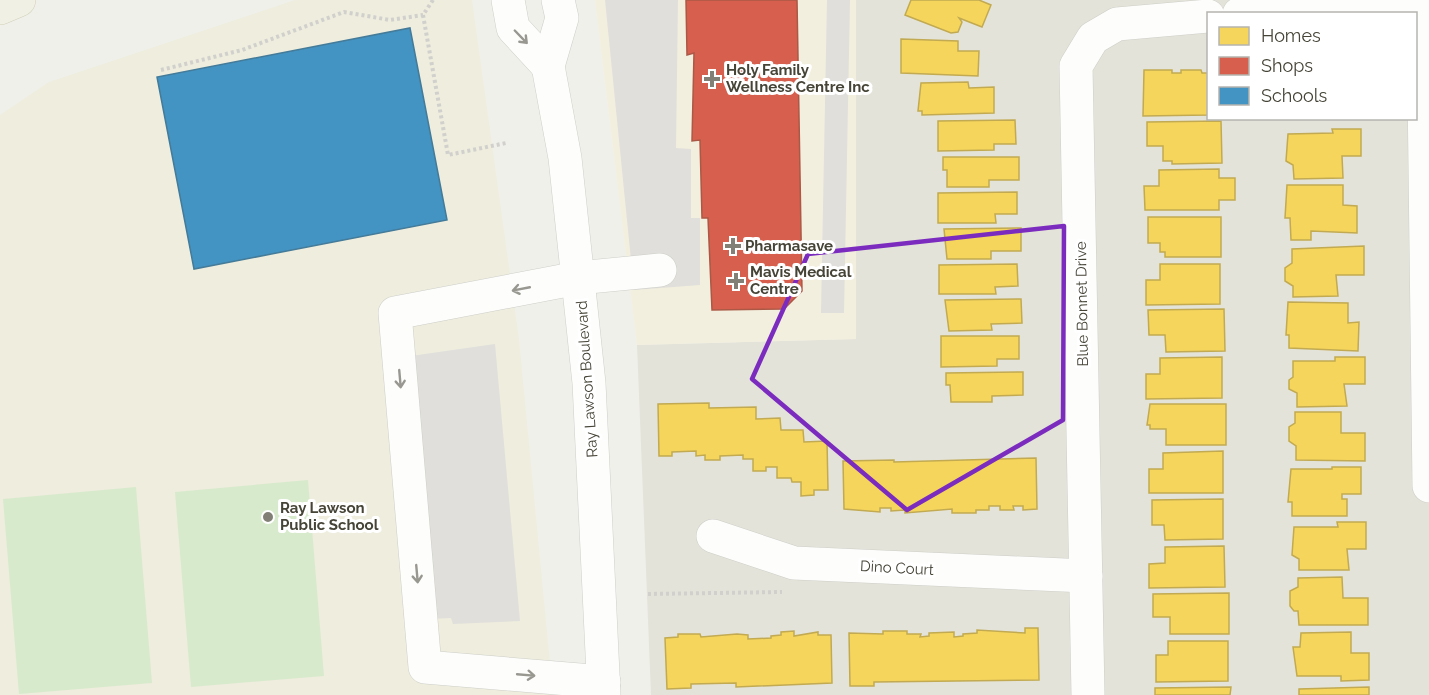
<svg xmlns="http://www.w3.org/2000/svg" width="1429" height="695" font-family="Raleway,sans-serif">
<rect width="100%" height="100%" fill="#f0f0eb"/>
<path fill="#e4e3d9" fill-rule="evenodd" d="M 856,0 L 1429,0 L 1429,695 L 651,695 L 637,345 L 856,339 ZM 1208,14 L 1416,14 L 1416,118 L 1208,118 Z"/>
<polygon fill="#f2efde" points="595,0 856,0 856,339 637,345"/>
<polygon fill="#eeedde" points="295,0 472,0 519,339 553,695 0,695 0,115 49,82"/>
<g fill="#d8eacc">
<polygon points="308,480 324,676 191,687 175,492"/>
<polygon points="136,487 152,683 19,694 3,499"/>
</g>
<g fill="#e0dfdb">
<polygon points="605,0 678,0 676,148 691,149 691,218 700,218 700,285 634,290"/>
<polygon points="827,0 850,0 844,313 821,313"/>
<polygon points="495,344 520,621 453,624 451,618 429,619 404,357"/>
</g>
<g fill="#f6d55c" stroke="#c1aa51" stroke-width="1.5">
<polygon points="911,0 979,0 991,5 982,27 959,18 962,22 958,32 951,33 905,15"/>
<polygon points="901,39 958,41 958,51 979,51 978,76 901,73"/>
<polygon points="1144,70 1172,70 1172,73 1181,73 1181,70 1201,70 1202,73 1208,73 1208,115 1143,116"/>
<polygon points="968,82 969,88 994,87 994,113 922,115 922,111 918,111 921,83"/>
<polygon points="1015,120 1016,144 994,144 994,150 938,151 938,121"/>
<polygon points="1221,121 1222,163 1172,164 1172,161 1163,161 1163,146 1147,146 1147,122"/>
<polygon points="1332,129 1361,129 1361,156 1342,156 1343,178 1294,179 1293,165 1286,161 1288,134 1333,133"/>
<polygon points="943,157 1019,157 1019,180 989,180 989,187 947,187 947,170 943,170"/>
<polygon points="1219,169 1219,178 1235,178 1235,200 1219,200 1219,210 1145,210 1144,186 1159,186 1159,170"/>
<polygon points="1287,185 1343,185 1343,205 1357,206 1357,233 1311,231 1311,240 1291,240 1290,218 1285,218"/>
<polygon points="1017,192 1017,214 995,214 996,223 938,223 938,193"/>
<polygon points="1148,217 1221,217 1221,257 1165,257 1165,252 1160,252 1160,243 1148,243"/>
<polygon points="1021,228 1021,251 991,251 991,259 947,259 944,229"/>
<polygon points="1364,246 1364,275 1336,275 1338,296 1293,297 1293,286 1285,281 1285,268 1292,263 1292,249"/>
<polygon points="1017,264 1018,286 995,287 996,294 939,294 939,265"/>
<polygon points="1160,264 1220,264 1220,304 1146,305 1146,280 1160,280"/>
<polygon points="1021,299 1022,323 991,324 992,330 949,331 945,300"/>
<polygon points="1288,302 1348,303 1348,323 1359,322 1358,351 1289,348 1289,335 1286,335"/>
<polygon points="1224,309 1225,351 1166,352 1165,335 1149,335 1148,310"/>
<polygon points="941,336 1019,336 1019,359 997,359 997,366 941,367"/>
<polygon points="1222,357 1222,398 1146,399 1146,374 1160,374 1160,358"/>
<polygon points="1335,357 1365,357 1365,384 1344,384 1347,406 1297,407 1297,393 1289,389 1289,380 1293,377 1293,361 1335,361"/>
<polygon points="1023,372 1023,395 992,396 992,402 951,402 950,385 946,385 946,373"/>
<polygon points="709,403 709,408 756,407 756,419 780,418 781,430 803,430 804,442 827,441 828,490 814,490 814,495 801,496 801,482 792,482 791,478 777,478 777,467 766,467 766,471 753,471 753,459 743,459 743,455 720,456 720,460 705,460 705,455 696,456 696,451 672,452 672,456 659,456 658,404"/>
<polygon points="1150,404 1226,404 1226,445 1166,445 1166,429 1150,429 1150,425 1147,425"/>
<polygon points="1295,412 1341,412 1341,433 1365,433 1365,461 1296,460 1296,446 1289,441 1289,427 1295,423"/>
<polygon points="1223,451 1223,493 1149,493 1149,469 1163,469 1163,453"/>
<polygon points="1036,458 1037,509 1023,510 1023,506 1013,506 1014,510 1000,510 1000,506 989,506 989,510 976,510 976,513 952,513 952,509 905,513 905,510 891,511 891,508 880,508 880,512 844,509 843,461 894,460 894,462"/>
<polygon points="1332,467 1361,467 1361,494 1342,494 1342,499 1347,499 1347,516 1292,516 1292,502 1288,502 1291,469 1332,469"/>
<polygon points="1223,499 1223,539 1165,540 1164,525 1152,525 1152,500"/>
<polygon points="1337,522 1366,522 1366,549 1347,549 1349,570 1299,570 1299,559 1292,555 1294,527 1338,527"/>
<polygon points="1224,546 1225,587 1149,588 1149,564 1165,563 1165,547"/>
<polygon points="1342,577 1343,598 1368,598 1368,625 1299,625 1298,611 1294,611 1290,606 1290,591 1298,587 1298,578"/>
<polygon points="1229,593 1229,634 1170,634 1170,617 1153,617 1153,594"/>
<polygon points="1025,628 1038,628 1039,680 874,682 874,686 850,686 849,633 883,634 883,631 907,631 907,634 921,634 920,637 929,636 929,633 954,632 954,637 963,636 963,634 977,633 977,630 1025,633"/>
<polygon points="794,631 794,636 818,632 818,635 831,635 832,683 736,687 736,683 691,684 691,688 667,689 665,638 678,637 678,634 700,634 701,637 737,634 748,635 748,639 771,638 771,636 781,635 781,632"/>
<polygon points="1351,632 1351,653 1369,653 1369,680 1341,681 1341,676 1297,676 1293,647 1300,647 1301,633"/>
<polygon points="1168,641 1228,641 1228,681 1156,682 1156,655 1168,655"/>
<polygon points="1231,687 1230,695 1155,695 1155,688"/>
<polygon points="1369,687 1369,695 1299,695 1299,689"/>
</g>
<polygon fill="#d6604d" stroke="#ab5846" stroke-width="1.5" points="686,0 797,0 802,291 784,309 712,310 708,218 702,218 700,140 692,141 694,53 687,55"/>
<polygon fill="#4393c3" stroke="#447b99" stroke-width="1.5" points="410,28 447,220 194,269 157,77"/>
<g fill="none" stroke-linecap="round" stroke-linejoin="round">
<defs>
<g id="minor">
<polyline points="508,0 513,28 548,66"/>
<polyline points="558,0 562,18 548,66 565,158 589,383 604,695"/>
<polyline points="1423,7 1429,486"/>
<polyline points="1239,14 1429,7"/>
<polyline points="713,536 794,563 1086,576"/>
<polyline points="604,682 425,667 395,313 578,278 660,270"/>
<polyline points="1088,695 1076,66 1093,38 1117,24 1208,16"/>
</g>
<polyline id="major" points="0,8 19,0"/>
</defs>
<use href="#minor" stroke="#cecec8" stroke-width="34"/>
<use href="#major" stroke="#d2d0b9" stroke-width="34"/>
<g stroke="#d1d0cc" stroke-width="4" stroke-dasharray="3 3" stroke-linecap="butt">
<polyline points="433,0 423,15 448,155 506,143"/>
<polyline points="161,70 242,50 344,12 390,20 423,15"/>
<polyline points="648,594 782,592"/>
</g>
<use href="#minor" stroke="#fdfdfc" stroke-width="33"/>
<use href="#major" stroke="#f1f0e4" stroke-width="33"/>
</g>
<defs><path id="oneway-shaft" d="M-6 0H5M1.5-3L5.5 0L1.5 3" fill="none" stroke-width="1.6" stroke-linecap="round" stroke-linejoin="round" transform="scale(1.5)"/></defs>
<g stroke="#989790">
<use href="#oneway-shaft" transform="translate(521 37) rotate(46)"/>
<use href="#oneway-shaft" transform="translate(521 289) rotate(169)"/>
<use href="#oneway-shaft" transform="translate(400 379) rotate(85)"/>
<use href="#oneway-shaft" transform="translate(417 574) rotate(85)"/>
<use href="#oneway-shaft" transform="translate(526 675) rotate(5)"/>
</g>
<path fill="none" stroke="#7b2cbf" stroke-width="4.5" stroke-linejoin="round" d="M 1064,226 L 1063,420 L 907,510 L 752,379 L 808,254 Z"/>
<g fill="#828076" stroke="#fff" stroke-width="2">
<path d="M709 70h6v6h6v6h-6v6h-6v-6h-6v-6h6z"/>
<path d="M730 237h6v6h6v6h-6v6h-6v-6h-6v-6h6z"/>
<path d="M733 272h6v6h6v6h-6v6h-6v-6h-6v-6h6z"/>
<circle cx="268" cy="517" r="6"/>
</g>
<g text-anchor="middle" dominant-baseline="central" stroke-width="6" stroke-linejoin="round" paint-order="stroke">
<g font-size="15" font-weight="bold" fill="#464437" stroke="#fff" text-anchor="start">
<text x="726" y="70">Holy Family<tspan x="726" dy="17">Wellness Centre Inc</tspan></text>
<text x="745" y="246">Pharmasave</text>
<text x="750" y="272">Mavis Medical<tspan x="750" dy="17">Centre</tspan></text>
<text x="280" y="508">Ray Lawson<tspan x="280" dy="17">Public School</tspan></text>
</g>
<g font-size="15" fill="#464437" stroke="#fff">
<text transform="translate(1082 304) rotate(-91)">Blue Bonnet Drive</text>
<text transform="translate(587 379) rotate(-94)">Ray Lawson Boulevard</text>
<text transform="translate(897 568) rotate(3)">Dino Court</text>
</g>
</g>
<rect x="1207" y="12" width="210" height="108" fill="#ffffff" stroke="#b5b4af" stroke-width="1.5"/>
<rect x="1219" y="27" width="30" height="18" fill="#f6d55c" stroke="#b5b4af" stroke-width="1.5"/>
<text x="1261" y="42" font-size="18" fill="#464437">Homes</text>
<rect x="1219" y="57" width="30" height="18" fill="#d6604d" stroke="#b5b4af" stroke-width="1.5"/>
<text x="1261" y="72" font-size="18" fill="#464437">Shops</text>
<rect x="1219" y="87" width="30" height="18" fill="#4393c3" stroke="#b5b4af" stroke-width="1.5"/>
<text x="1261" y="102" font-size="18" fill="#464437">Schools</text>
</svg>
